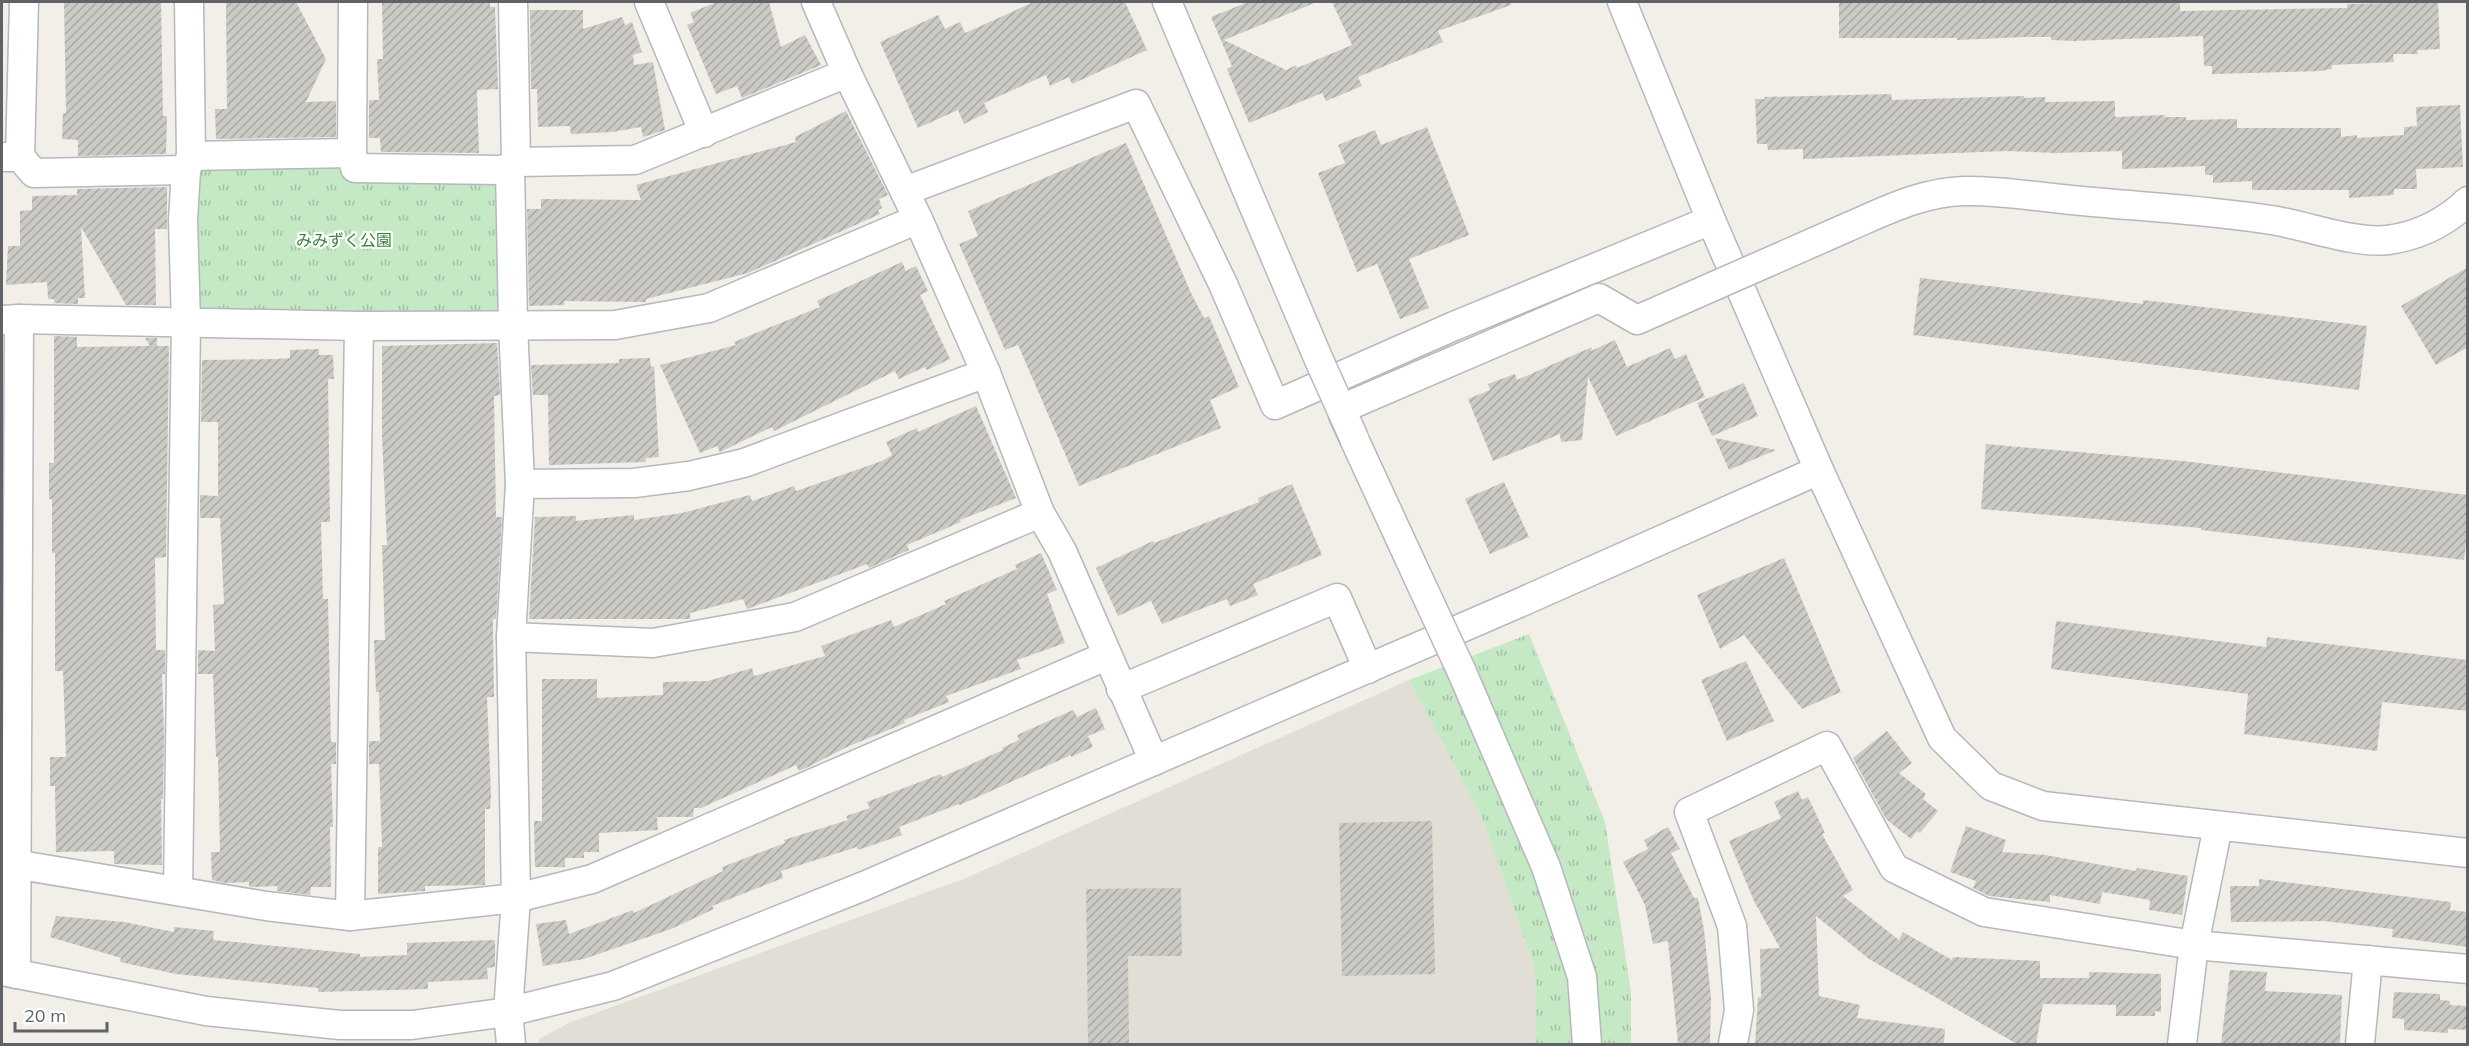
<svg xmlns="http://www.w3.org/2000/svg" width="2469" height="1046" font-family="Mulish,'Noto Sans JP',sans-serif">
<defs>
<pattern id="grass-tufts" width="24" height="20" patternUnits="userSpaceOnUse" patternTransform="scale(1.5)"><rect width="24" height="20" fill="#c5e8c5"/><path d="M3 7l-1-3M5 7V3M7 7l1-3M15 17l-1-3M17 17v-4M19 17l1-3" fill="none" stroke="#a3c0a4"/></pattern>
<pattern id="building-hatch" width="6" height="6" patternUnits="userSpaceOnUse" patternTransform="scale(1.5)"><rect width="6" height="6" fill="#cccac5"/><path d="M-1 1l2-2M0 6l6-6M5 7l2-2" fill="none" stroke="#a9a8a4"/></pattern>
</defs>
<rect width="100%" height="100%" fill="#f1efe8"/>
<polygon fill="#e1ded6" points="1409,680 1483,819 1535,970 1536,1044 539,1044 539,1039 571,1022 966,878"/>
<g fill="url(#grass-tufts)">
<polygon points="190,166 499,170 498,314 188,310"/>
<polygon points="1529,634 1605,822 1631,993 1631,1044 1536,1044 1535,970 1483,819 1409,680"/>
</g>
<g fill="url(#building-hatch)">
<polygon points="64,2 161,2 163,116 167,116 166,154 78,156 78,140 62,139 63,113 66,113"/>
<polygon points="226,2 296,2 326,59 306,102 336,101 336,137 216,139 215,109 227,109"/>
<polygon points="382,2 490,2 490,7 495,7 498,89 477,90 479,153 381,152 380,138 369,138 369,100 379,100 377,59 383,59"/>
<polygon points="717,2 769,2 781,47 805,35 821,65 742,98 737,86 716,94 687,25 694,22 690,13"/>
<polygon points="1034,2 1125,2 1147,50 1072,84 1069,77 1050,86 1046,75 984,103 988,112 964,124 958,110 918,128 880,42 938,15 945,29 960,22 965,33"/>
<polygon points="1248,2 1317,2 1224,40 1286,70 1296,65 1297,68 1352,45 1332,2 1511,2 1511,5 1438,31 1443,42 1358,77 1362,86 1326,101 1322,93 1249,123 1227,69 1232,66 1211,17"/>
<polygon points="1839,2 2180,2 2180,11 2347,8 2347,4 2438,2 2440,49 2417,50 2418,54 2393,54 2394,62 2332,65 2332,69 2320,71 2212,74 2212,66 2204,66 2203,36 2074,41 2051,40 2051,37 2024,37 1957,40 1957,38 1839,38"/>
<polygon points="530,10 583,10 583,29 622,17 625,25 632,22 642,52 633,55 634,65 653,62 665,130 643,137 641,127 612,132 571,134 570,126 538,127 537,89 531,89"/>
<polygon points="1891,94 1892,100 2024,96 2024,98 2045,97 2045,102 2115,101 2115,117 2165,115 2165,117 2186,117 2186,120 2237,119 2237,128 2341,128 2341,137 2357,135 2357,138 2404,135 2404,127 2417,126 2416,107 2460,105 2463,167 2416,169 2417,189 2394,189 2394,195 2349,198 2349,190 2252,190 2252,181 2213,183 2213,175 2205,175 2205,166 2122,169 2122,151 2056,153 2007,151 1803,159 1803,149 1768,150 1767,144 1757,144 1755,99 1765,99 1764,97"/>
<polygon points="846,111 888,195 879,199 882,208 878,210 880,214 748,273 646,299 646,302 564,301 564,305 529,306 527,209 541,209 541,199 641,200 636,185 796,142 795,137"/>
<polygon points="1427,127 1469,235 1409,259 1429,308 1400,319 1377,264 1357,272 1318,173 1345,163 1338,145 1375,130 1381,145"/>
<polygon points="1126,143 1192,295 1204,318 1209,316 1239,387 1210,400 1221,428 1079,486 1018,345 1005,350 959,244 978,236 968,211"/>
<polygon points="167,187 167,229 155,229 156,305 126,305 81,227 85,298 78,298 78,304 54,303 54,299 48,299 47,282 6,285 8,246 20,246 20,211 32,210 32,196 77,195 77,189"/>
<polygon points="902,262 906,271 916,266 928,291 920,295 950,359 927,370 925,367 899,379 895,371 774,431 772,427 720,452 717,446 700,453 660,365 736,345 734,342 820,307 817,301"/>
<polygon points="2468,267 2468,347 2436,365 2401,306"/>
<polygon points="1920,278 2143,304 2143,300 2367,326 2359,390 1913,335"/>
<polygon points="54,336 77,337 77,347 150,346 145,338 157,338 157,346 169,346 166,557 155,558 156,650 165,650 165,674 162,674 164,736 163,799 161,799 162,865 114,864 114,851 56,852 55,786 50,786 50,757 66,757 63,671 55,671 55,553 52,553 52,499 49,499 49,463 54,463"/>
<polygon points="1615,340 1627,367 1670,348 1675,359 1686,354 1705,397 1616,436 1588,377 1582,440 1561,442 1560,434 1493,461 1468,399 1490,390 1488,384 1515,374 1517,380 1592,347 1591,351"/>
<polygon points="497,343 500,395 494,396 496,517 502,517 496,619 493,619 493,628 494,697 487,697 491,795 490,809 485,809 485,885 425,886 425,891 378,894 378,847 382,847 379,764 369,764 369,741 380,741 379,692 376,692 374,640 385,640 382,545 387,545 382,436 382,346"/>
<polygon points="319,349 319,355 333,355 334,379 328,379 330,522 321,522 323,599 328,599 331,742 336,742 336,764 331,764 333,827 330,827 331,887 311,887 310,895 277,891 277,886 252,887 249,886 249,882 226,883 212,880 211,852 220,852 218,757 216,757 213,674 198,674 198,650 215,651 213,605 224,604 220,518 200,518 200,495 218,496 218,422 201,422 202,360 277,359 290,358 290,350"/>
<polygon points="650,358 651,367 654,366 659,457 646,458 645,462 549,465 548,395 533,395 531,365 619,363 619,359"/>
<polygon points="1744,383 1758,416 1712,436 1697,403"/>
<polygon points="976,406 1016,498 960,520 961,522 907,545 909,550 869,568 867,564 747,609 743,599 690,613 690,619 529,619 535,517 576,516 576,521 634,515 634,520 682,513 750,495 752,501 794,486 796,491 882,461 892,455 886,442 917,428 918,432"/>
<polygon points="1715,438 1776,450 1729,470"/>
<polygon points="1986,444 2182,461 2468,495 2468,527 2464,560 2201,530 2201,528 1981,509"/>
<polygon points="1504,482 1529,537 1490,554 1465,499"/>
<polygon points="1292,484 1322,555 1253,584 1258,595 1230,606 1227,599 1162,624 1151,601 1118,616 1096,568 1153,541 1154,543 1259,502 1258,498"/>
<polygon points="1041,553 1057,590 1047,594 1065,643 1017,660 1021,669 946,696 949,702 904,720 905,723 847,747 808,767 799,771 796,765 701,808 694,808 693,817 657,817 658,830 599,833 599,852 584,852 584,858 565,858 565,867 535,867 534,821 542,821 542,679 597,679 597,698 663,695 663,682 708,681 752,668 754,676 825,656 821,646 891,620 894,627 946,604 944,601 1017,569 1015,565"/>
<polygon points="1784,558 1841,692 1802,709 1744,635 1720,649 1697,595"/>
<polygon points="2056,621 2266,647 2267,637 2468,660 2468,711 2382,702 2377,751 2244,734 2248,694 2051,669"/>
<polygon points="1746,661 1774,721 1727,741 1701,680"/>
<polygon points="1096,708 1105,729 1088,736 1093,747 1071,757 1071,755 960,805 959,804 899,827 902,835 858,850 857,847 781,871 783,878 712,906 714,909 671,929 584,959 543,966 536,924 566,920 569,934 633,910 634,913 723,871 722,867 785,843 784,840 848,820 846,816 870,808 867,802 941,774 942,777 1003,750 1002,748 1019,740 1017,735 1073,710 1077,717"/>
<polygon points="1887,731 1912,763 1899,773 1926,794 1923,799 1938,811 1920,833 1917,831 1911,839 1886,819 1853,758"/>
<polygon points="1798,791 1802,800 1808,797 1825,833 1822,834 1853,890 1843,896 1899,940 1903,932 1952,960 1953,957 2040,961 2040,978 2089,978 2089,972 2161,974 2161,1012 2155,1011 2155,1016 2116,1016 2116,1005 2043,1004 2036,1044 2017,1044 1869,959 1816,916 1819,996 1860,1005 1857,1018 1945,1029 1944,1044 1755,1044 1758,997 1761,998 1760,949 1780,948 1754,901 1729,841 1781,818 1774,802"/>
<polygon points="1432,821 1435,974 1342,976 1339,823"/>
<polygon points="1966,826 2006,840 2002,852 2045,855 2136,871 2137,868 2188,876 2182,915 2149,910 2150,900 2102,892 2100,904 2050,895 2050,902 1989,896 1973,888 1976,881 1950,872"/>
<polygon points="1668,827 1680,849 1671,853 1694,898 1698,898 1704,930 1711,998 1710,1044 1678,1044 1668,941 1653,944 1645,905 1623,862 1648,849 1644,840"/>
<polygon points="2259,879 2451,902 2450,910 2468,912 2468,947 2392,937 2393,929 2324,921 2231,922 2230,886 2259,886"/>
<polygon points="1181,888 1182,956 1128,956 1129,1044 1088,1044 1086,889"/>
<polygon points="56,916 124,922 174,932 174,927 214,931 213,940 360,954 360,957 407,955 407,943 495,940 495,967 487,968 488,979 428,982 428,989 318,992 318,988 176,974 120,962 121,958 50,937"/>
<polygon points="2230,970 2267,972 2265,991 2342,995 2340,1044 2221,1044"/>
<polygon points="2394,992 2440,994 2440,1000 2450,1001 2450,1005 2468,1006 2468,1030 2448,1029 2448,1033 2404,1030 2404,1019 2392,1018"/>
</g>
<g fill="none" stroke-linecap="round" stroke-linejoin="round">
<defs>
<g id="minor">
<polyline points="189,2 191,156 352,153"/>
<polyline points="353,2 352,153 355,168 499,170 510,168 516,162 635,160 847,73"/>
<polyline points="513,2 516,162"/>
<polyline points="649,2 704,133"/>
<polyline points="816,2 847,73 918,219 986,373 1040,513 1062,551 1154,761"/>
<polyline points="1167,2 1319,360"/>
<polyline points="1622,2 1711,220 1819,470 1942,738 1991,786 2043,806 2468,853"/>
<polyline points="2,157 20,157 24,2"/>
<polyline points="20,157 34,173 186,170"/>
<polyline points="510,168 513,324 520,484 511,637 516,898 508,1012 511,1044"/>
<polyline points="905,191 1136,104 1223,284 1275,405 1454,326 1711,220"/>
<path d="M 1848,227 C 1885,211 1922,192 1964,191 C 2004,190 2042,198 2082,201 C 2145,207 2208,210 2271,220 C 2305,225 2354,244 2388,240 C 2418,236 2446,222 2468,201"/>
<polyline points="19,319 359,326 350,916"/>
<polyline points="2,320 19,319 16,974"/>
<polyline points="359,326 615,325 709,308 918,219"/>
<polyline points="1343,415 1415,571"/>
<polyline points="520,484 634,483 689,476 744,463 986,373"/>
<polyline points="511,637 653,643 795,617 1040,513"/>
<polyline points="1461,670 1546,867 1582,977 1587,1044"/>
<polyline points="1121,689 1337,598 1368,669"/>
<polyline points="2,862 266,906 350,916 516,898 592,879 1106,656"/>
<polyline points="178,890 186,323 183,220 186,170 191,156"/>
<polyline points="2,971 206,1011 340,1025 412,1025 508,1012 613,986 864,886 1517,604 1819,470"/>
<polyline points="1733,1044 1739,1010 1732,926 1689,812 1827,746 1894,868 1984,912 2194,945 2468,969"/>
<polyline points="2182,1044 2194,945 2218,826"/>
<polyline points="2360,1044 2368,960"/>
</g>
</defs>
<use href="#minor" stroke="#b5b8bc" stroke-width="31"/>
<use href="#minor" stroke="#fff" stroke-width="28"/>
<defs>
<g id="minor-bridge">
<polyline points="1319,360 1354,438"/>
<polyline points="1341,409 1599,298 1637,320 1848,227"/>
<polyline points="1415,571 1461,670"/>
</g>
</defs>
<use href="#minor-bridge" stroke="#b5b8bc" stroke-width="31" stroke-linecap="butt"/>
<use href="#minor-bridge" stroke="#fff" stroke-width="28"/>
</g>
<g text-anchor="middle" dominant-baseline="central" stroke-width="4.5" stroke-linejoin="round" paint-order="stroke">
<g font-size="16" fill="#348238" stroke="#fff">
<text x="344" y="240">みみずく公園</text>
</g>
</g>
<rect width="2469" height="1046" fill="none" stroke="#5f6368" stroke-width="6"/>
<path d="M15 1022v9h92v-9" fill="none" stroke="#5f6368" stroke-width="3"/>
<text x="24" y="1022" font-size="18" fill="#5f6368" stroke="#ffffff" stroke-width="4.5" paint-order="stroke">20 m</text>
</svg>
